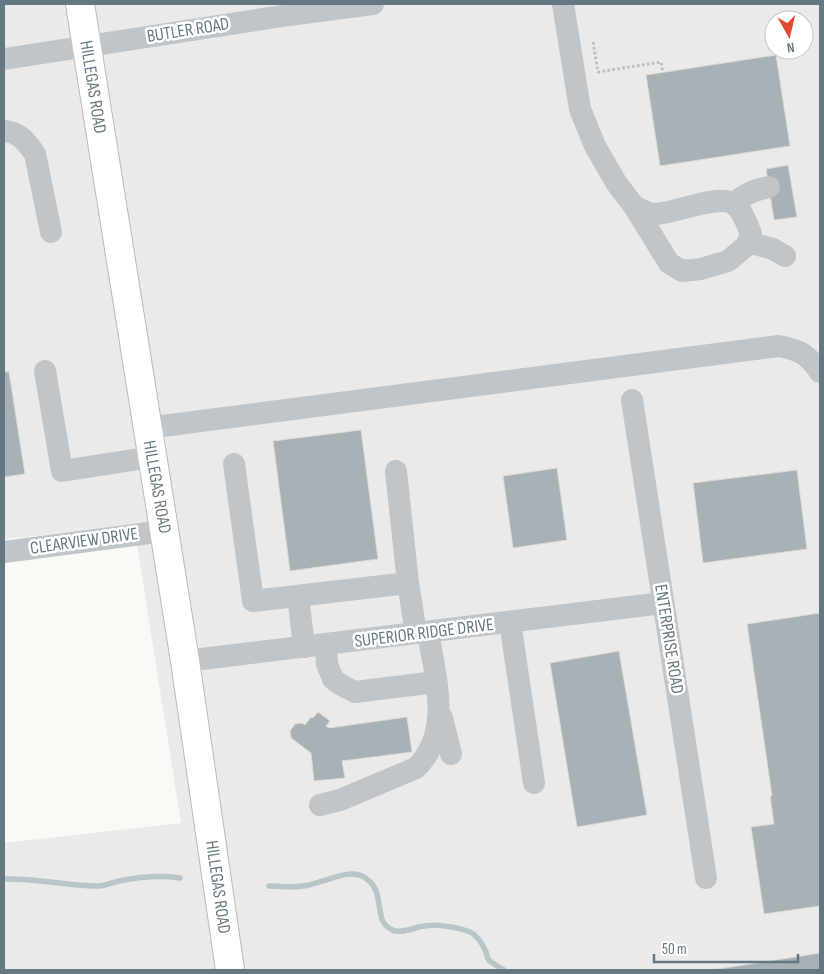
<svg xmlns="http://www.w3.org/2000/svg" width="824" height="974" font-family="'Sofia Sans Condensed',sans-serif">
<rect width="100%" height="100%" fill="#f9f9f6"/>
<path fill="#eaeaea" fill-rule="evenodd" d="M 4,4 L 820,4 L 820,970 L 4,970 L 4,843 L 181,823 L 134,526 L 4,539 ZM 774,20 L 804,20 L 804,50 L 774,50 Z"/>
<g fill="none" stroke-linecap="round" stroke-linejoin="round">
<g stroke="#b8c5c9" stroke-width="5.5">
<path d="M 4,879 C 36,878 67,886 100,886 C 106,885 112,883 119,881 C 139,877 160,875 180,878"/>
<path d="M 269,886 C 280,886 292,888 303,886 C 319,885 348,868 362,876 C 390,890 369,923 395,931 C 405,933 415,927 424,926 C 437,924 458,927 470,932 C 477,935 483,945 486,952 C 487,954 487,958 488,959 C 492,964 500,967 504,970"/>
</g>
</g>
<g fill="#a7b1b6" stroke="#dbdad9">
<polygon points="776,55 790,146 660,166 646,75"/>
<polygon points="788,165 797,217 774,220 766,169"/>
<polygon points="4,372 9,372 25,474 4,477"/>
<polygon points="361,430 378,559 290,571 273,441"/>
<polygon points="557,468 567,540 513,548 503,476"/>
<polygon points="797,470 807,549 703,563 693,483"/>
<polygon points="820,613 820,906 764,914 751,827 774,824 770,796 772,796 747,624"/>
<polygon points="619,651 647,815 577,827 550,663"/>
<polygon points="318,712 330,721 326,726 329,728 407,717 412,752 342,761 345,778 314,781 311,753 291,738 290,731 295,724 302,723 305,725 311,717 313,718"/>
<polygon points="820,953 820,970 711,970 744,965"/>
</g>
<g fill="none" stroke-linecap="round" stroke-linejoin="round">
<defs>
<polyline id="major" points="80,4 185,661 230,970"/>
</defs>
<use href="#major" stroke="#b4babd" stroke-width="30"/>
<polyline stroke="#bbbec1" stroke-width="3" stroke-dasharray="2.5 2.5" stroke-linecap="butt" points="593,42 598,72 661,62 663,72"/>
<g stroke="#c0c5c9" stroke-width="22">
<path d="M 563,4 L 580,109 L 595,146 L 617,184 L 634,206 L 669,263 L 682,271 L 701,269 L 728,261 L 746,246 L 751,234 C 747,224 743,211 734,204 C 718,193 675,214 655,214 C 648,214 640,209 634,206"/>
<polyline points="4,59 289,15 373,4"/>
<path d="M 4,131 C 19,132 26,141 35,154 L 51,232"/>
<path d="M 734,204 C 744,194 755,190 769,187"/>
<polyline points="748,242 773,249 785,256"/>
<polyline points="45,371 62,471 152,457"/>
<polyline points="632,400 706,878"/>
<path d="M 147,428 L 779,346 C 800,350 807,354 820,372"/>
<polyline points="234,464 253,601 408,583 396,471"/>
<polyline points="4,552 164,531"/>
<polyline points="408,583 416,633"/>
<polyline points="298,596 304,647"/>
<polyline points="510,622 534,783"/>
<polyline points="326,645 327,664 333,679 341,685 355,692 436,682"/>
<polyline points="185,661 663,603"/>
<polyline points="442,718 451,754"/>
<path d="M 320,805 L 340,800 L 416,768 C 453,732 435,677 428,632"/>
</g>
<use href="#major" stroke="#fff" stroke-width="28"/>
</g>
<g text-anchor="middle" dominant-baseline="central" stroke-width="5" stroke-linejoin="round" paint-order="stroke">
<g font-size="18" fill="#657781" stroke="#fff">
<text transform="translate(188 30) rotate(-9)">BUTLER ROAD</text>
<text transform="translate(93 87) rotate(81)">HILLEGAS ROAD</text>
<text transform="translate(157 487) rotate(80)">HILLEGAS ROAD</text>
<text transform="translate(84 541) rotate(-8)">CLEARVIEW DRIVE</text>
<text transform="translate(424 633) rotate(-7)">SUPERIOR RIDGE DRIVE</text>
<text transform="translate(669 639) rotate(81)">ENTERPRISE ROAD</text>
<text transform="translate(218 887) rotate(82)">HILLEGAS ROAD</text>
</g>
</g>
<rect width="824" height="974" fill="none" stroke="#657781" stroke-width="10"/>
<g transform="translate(789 35) rotate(172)"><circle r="24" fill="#ffffff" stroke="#c1c9cd"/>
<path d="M0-4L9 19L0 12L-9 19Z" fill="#df4a31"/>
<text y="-8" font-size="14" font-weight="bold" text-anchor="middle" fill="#657781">N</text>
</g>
<path d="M654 954v8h144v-8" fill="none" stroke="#657781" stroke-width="2.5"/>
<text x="662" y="954" font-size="15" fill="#657781" stroke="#ffffff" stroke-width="4" paint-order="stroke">50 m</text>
</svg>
